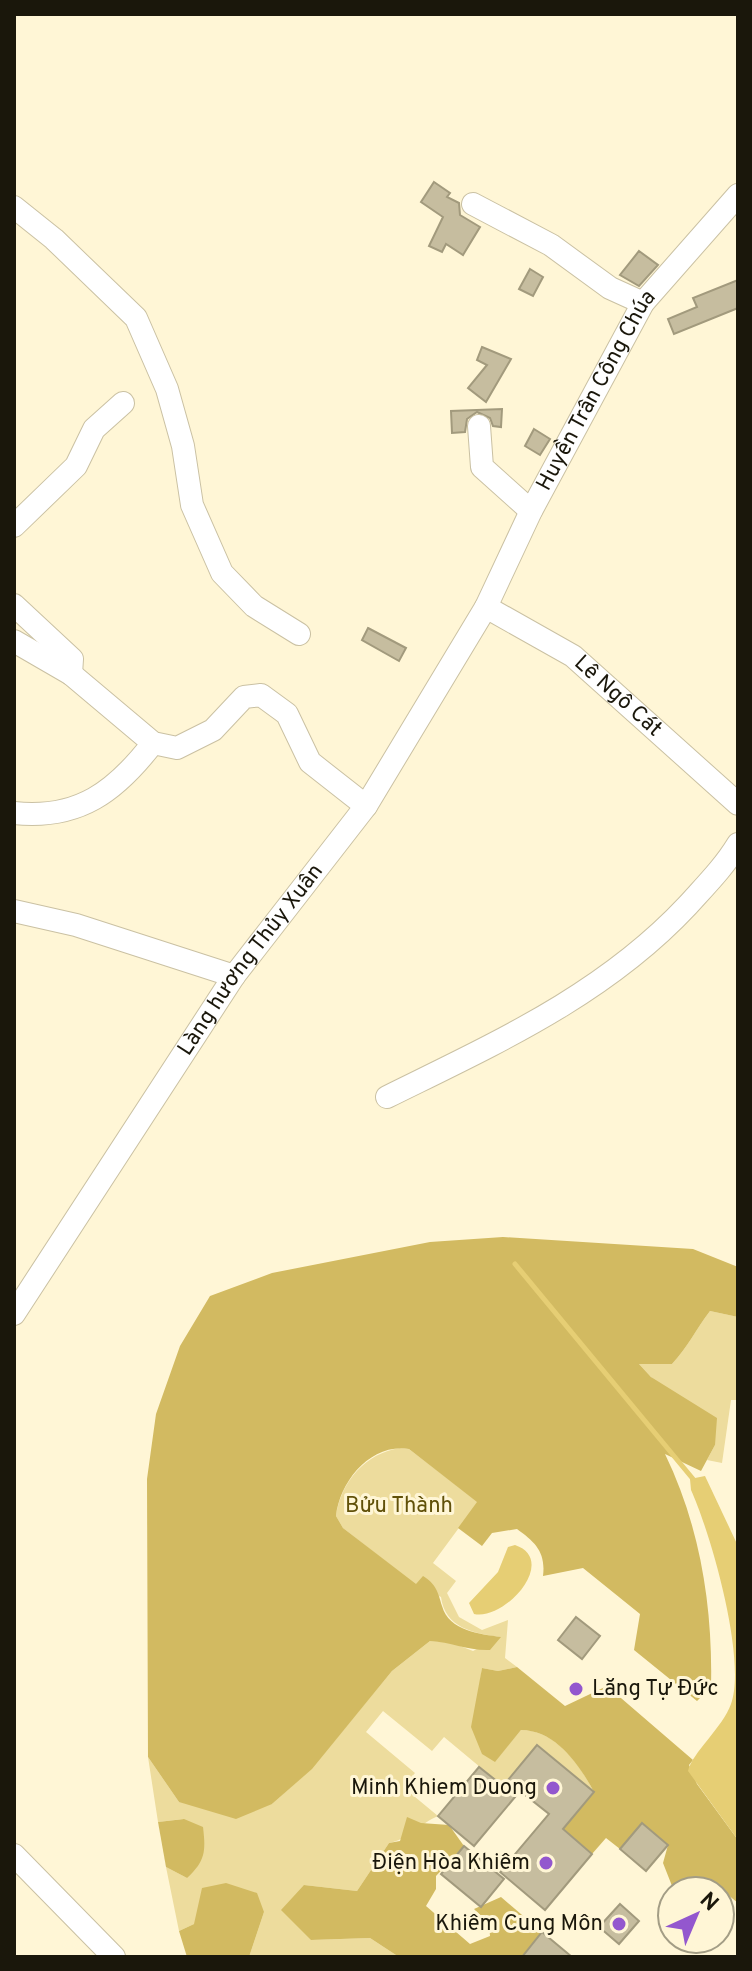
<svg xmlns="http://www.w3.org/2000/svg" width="752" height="1971" font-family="Overpass,sans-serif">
<rect width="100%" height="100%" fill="#fff6d6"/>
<g fill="#eddc9d">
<path d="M 710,1311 L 738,1317 L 738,1400 L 731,1400 L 722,1463 L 707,1460 L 715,1445 L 638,1363 L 672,1364 C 688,1347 696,1329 710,1311 Z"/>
<path d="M 400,1448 L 409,1449 L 478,1502 L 433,1563 L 456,1581 L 447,1593 L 459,1617 L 482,1630 L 508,1620 L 505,1658 L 517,1667 L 498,1671 L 482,1668 L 478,1697 L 495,1761 L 521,1730 C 555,1730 579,1763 594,1792 L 538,1745 L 508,1780 L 510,1792 L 444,1737 L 432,1751 L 383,1711 L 366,1732 L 415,1773 L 403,1787 L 438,1816 C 421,1823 407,1840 389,1843 L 357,1891 L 304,1885 L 311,1940 L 370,1938 L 399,1957 L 249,1957 L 264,1912 L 194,1924 L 179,1931 L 166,1867 L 187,1878 L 183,1819 L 158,1822 L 148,1757 L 179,1802 L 272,1804 L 311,1769 L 392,1671 L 430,1641 L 450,1642 L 473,1651 L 500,1637 C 473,1633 445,1628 441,1597 L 416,1585 L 343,1528 L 336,1516 C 341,1481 366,1453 400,1448 Z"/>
</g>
<g fill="#d2ba61">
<path d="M 503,1237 L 693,1249 L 738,1267 L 738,1317 L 710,1311 C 696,1329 688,1347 672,1364 L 639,1364 L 651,1377 L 717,1418 L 715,1445 L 701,1471 L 665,1454 C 700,1526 713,1607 711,1687 L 697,1701 L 634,1650 L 640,1614 L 583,1568 L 543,1576 C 546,1552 535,1542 517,1529 L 492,1533 L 482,1546 L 458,1528 L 477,1502 L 409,1449 C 371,1443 340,1481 336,1516 L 343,1528 L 416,1584 L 423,1576 C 436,1584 438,1592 442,1606 C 449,1631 480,1634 501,1637 L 490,1650 C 469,1651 451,1642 430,1641 L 392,1671 L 312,1769 L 272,1804 L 236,1819 L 179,1802 L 148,1757 L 147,1479 L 156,1414 L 180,1346 L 210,1296 L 272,1273 L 430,1242 Z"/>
<path d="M 517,1667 L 565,1706 L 607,1686 L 693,1760 L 689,1765 L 697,1784 L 738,1840 L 738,1903 L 722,1890 L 720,1897 L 720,1891 L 674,1891 L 663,1863 L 668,1845 L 642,1823 L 620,1849 L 606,1838 L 592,1854 L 563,1829 L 594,1792 C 579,1764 555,1730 521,1730 L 495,1762 L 482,1754 L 471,1727 L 482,1668 L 498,1671 Z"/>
<polygon points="407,1817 421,1823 449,1825 464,1846 436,1876 436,1889 426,1906 470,1944 490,1936 489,1924 474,1909 501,1897 542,1932 524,1955 526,1957 399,1957 370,1938 311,1940 281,1910 304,1885 357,1891 389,1843 400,1841"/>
<path d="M 184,1819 L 203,1827 C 206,1852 205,1861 187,1878 L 166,1867 L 158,1822 Z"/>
<polygon points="226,1883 257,1893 264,1912 249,1957 187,1957 179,1931 194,1924 202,1888"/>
</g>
<g fill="#e6ce74">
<path d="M 705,1476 L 738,1546 L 738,1840 L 688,1771 C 692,1753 723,1727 731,1704 C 747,1660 711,1534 691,1490 L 690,1479 Z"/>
<path d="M 515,1545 C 559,1560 505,1621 474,1614 L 469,1603 L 498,1572 L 508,1547 Z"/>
</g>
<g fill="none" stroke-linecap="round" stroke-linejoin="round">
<polyline stroke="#e6ce74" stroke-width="5" points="515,1264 693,1479"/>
</g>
<g fill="#c6bd9f" stroke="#a29a7d" stroke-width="2">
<polygon points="434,182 450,193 447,197 459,203 460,215 480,227 463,255 446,244 442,252 429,246 443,217 421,202"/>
<polygon points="639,251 658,265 639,286 620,275"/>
<polygon points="530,269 543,277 533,296 519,289"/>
<polygon points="738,280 738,308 674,334 668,319 697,307 693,298"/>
<polygon points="482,347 511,359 486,402 468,388 487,365 477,360"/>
<polygon points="502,409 501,427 493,426 490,418 477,412 467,419 465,432 452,433 451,411"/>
<polygon points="534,429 550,439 540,455 525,446"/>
<polygon points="368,628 406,648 399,661 362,640"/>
<polygon points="576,1617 600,1636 582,1659 558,1640"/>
<polygon points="537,1745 594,1792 563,1829 592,1854 545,1910 500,1872 549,1814 520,1791 474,1846 438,1816 479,1767 503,1786"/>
<polygon points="642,1823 668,1845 646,1871 620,1849"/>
<polygon points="464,1846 504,1879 481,1907 441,1874"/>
<polygon points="620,1904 639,1921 619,1944 599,1927"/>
<polygon points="542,1932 572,1957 522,1957"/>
</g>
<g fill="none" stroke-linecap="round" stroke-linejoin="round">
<defs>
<g id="minor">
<polyline points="473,204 551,245 610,288 643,303"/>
<polyline points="14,207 54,239 136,318 167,389 183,446 192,505 222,573 254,606 299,634"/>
<polyline points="479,426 482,467 531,511"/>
<polyline points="14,526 76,466 94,429 123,403"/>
<polyline points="14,605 72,659 71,674"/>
<path id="s1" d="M 486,607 L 573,656 L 738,804"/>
<polyline points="14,641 71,674 153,743 177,748 213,730 244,697 261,695 287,714 310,762 366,806"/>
<path d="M 14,813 C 79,820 116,791 153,743"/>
<polyline points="14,911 76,925 234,976"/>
<path d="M 387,1097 C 496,1043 604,995 688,905 C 706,885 724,867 738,844"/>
<path id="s2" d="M 14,1314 L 234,976 L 366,806 L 486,607 L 531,511 L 643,303 L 738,195"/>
<polyline points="14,1855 114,1957"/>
</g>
</defs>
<use href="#minor" stroke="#cac1a3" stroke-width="24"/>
<use href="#minor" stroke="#fff" stroke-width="22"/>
</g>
<g fill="#9357ce" stroke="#fff6d6" stroke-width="3">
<circle cx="576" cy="1689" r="8"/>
<circle cx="553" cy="1788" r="8"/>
<circle cx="546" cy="1863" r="8"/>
<circle cx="619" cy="1924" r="8"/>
</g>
<g text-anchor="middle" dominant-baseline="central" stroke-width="6" stroke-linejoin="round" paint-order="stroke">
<g font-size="22" fill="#1a170b" stroke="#fff6d6">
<text stroke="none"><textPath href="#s2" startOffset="1094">Huyền Trân Công Chúa</textPath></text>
<text stroke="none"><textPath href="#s1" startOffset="160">Lê Ngô Cát</textPath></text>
<text stroke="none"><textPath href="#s2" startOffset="426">Làng hương Thủy Xuân</textPath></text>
</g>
<g font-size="22" fill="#615109" stroke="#fff6d6">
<text x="399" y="1506">Bửu Thành</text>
</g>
<g font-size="22" fill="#1a170b" stroke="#fff6d6" text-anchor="end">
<text x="592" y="1689" text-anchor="start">Lăng Tự Đức</text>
<text x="537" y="1788">Minh Khiem Duong</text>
<text x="530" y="1863">Điện Hòa Khiêm</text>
<text x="603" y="1924">Khiêm Cung Môn</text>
</g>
</g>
<rect width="752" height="1971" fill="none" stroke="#1a170b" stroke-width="32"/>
<g transform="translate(696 1915) rotate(44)"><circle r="38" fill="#fff6d6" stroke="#a39d85" stroke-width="2"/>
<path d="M0-6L14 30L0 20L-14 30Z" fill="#9357ce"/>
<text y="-12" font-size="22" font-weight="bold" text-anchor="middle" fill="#1a170b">N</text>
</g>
</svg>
